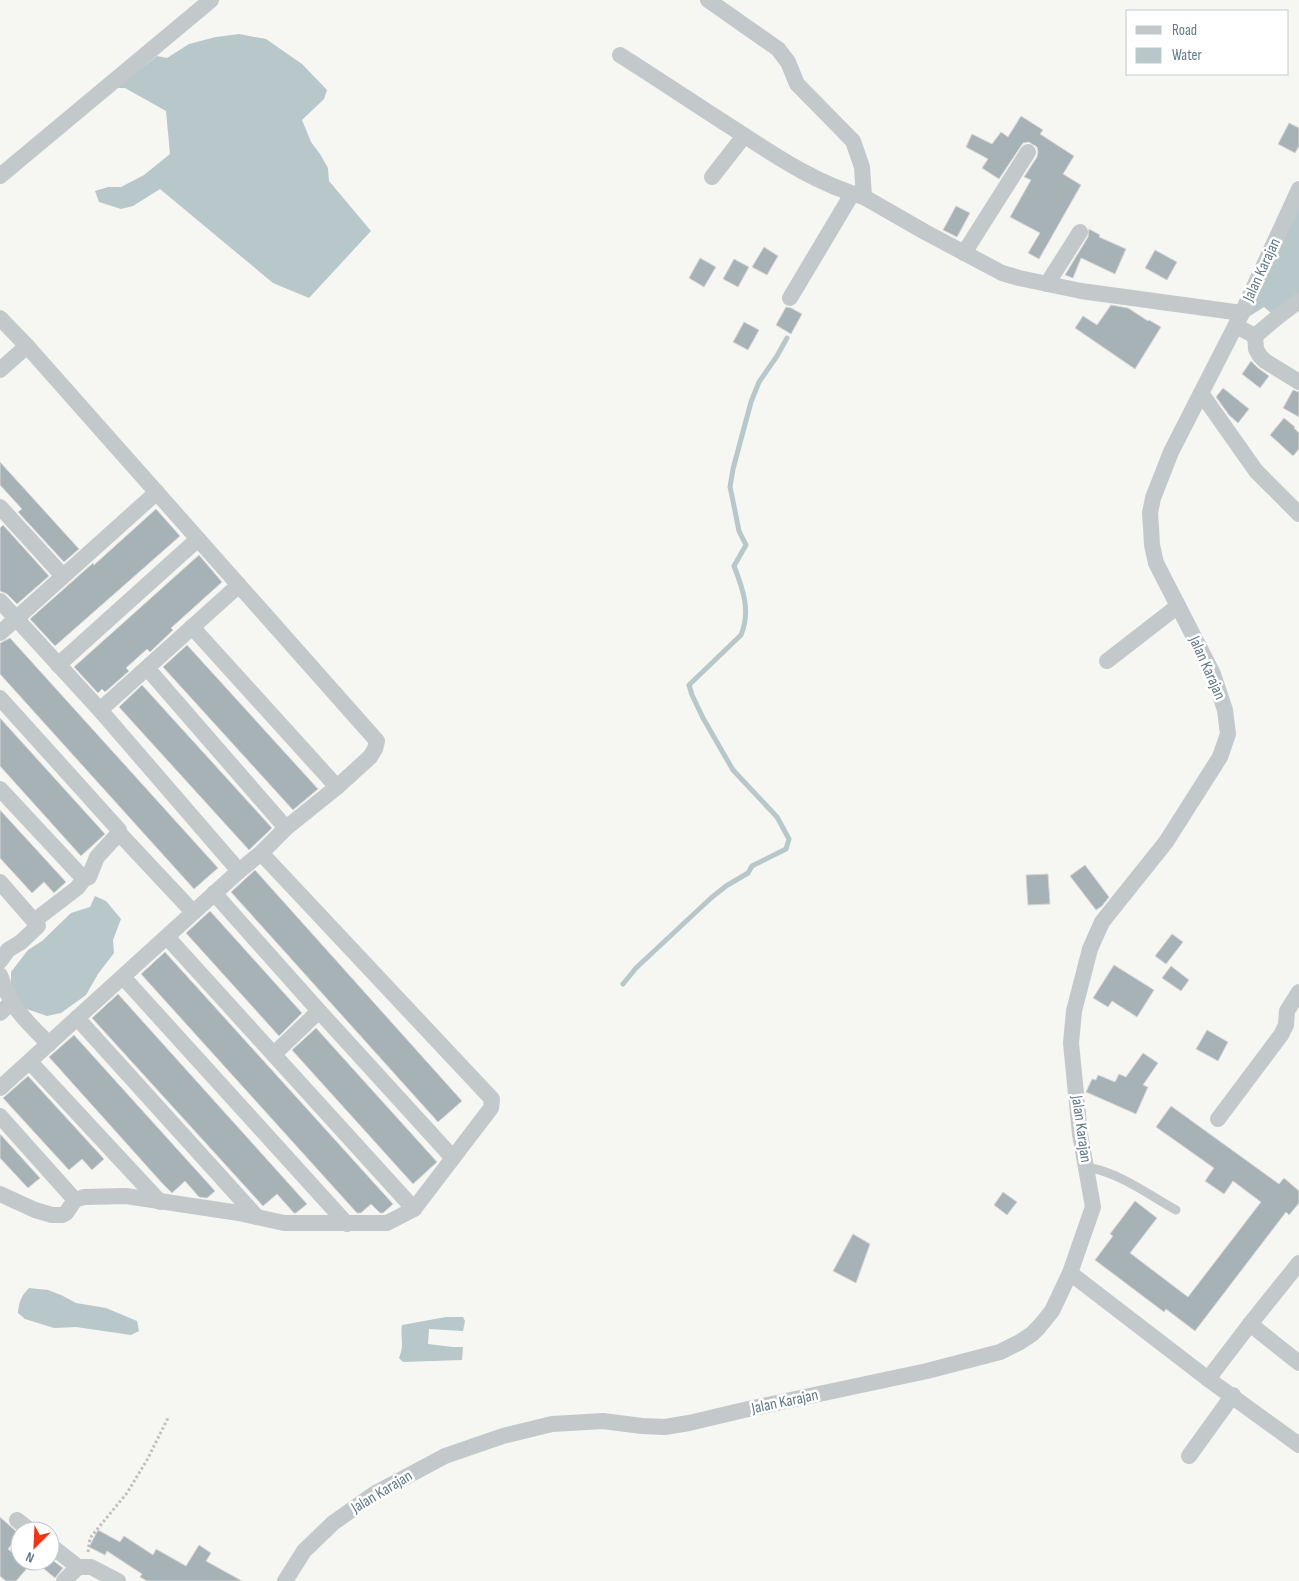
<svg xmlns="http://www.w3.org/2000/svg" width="1299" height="1581" font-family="'Sofia Sans Condensed',sans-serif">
<rect width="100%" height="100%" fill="#f6f6f2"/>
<g fill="#b8c7ca">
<polygon points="239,34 266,39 302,64 327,90 324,99 302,120 311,142 320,154 328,168 329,181 371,231 309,298 273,283 160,189 133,206 121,209 99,202 95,191 108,187 121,187 144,175 170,154 166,111 125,88 111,88 143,67 157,56 167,58 189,44 216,37"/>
<polygon points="1299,206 1299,296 1271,313 1264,307 1245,319"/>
<polygon points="95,896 106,901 121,919 113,940 114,953 98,974 86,995 61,1013 47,1016 24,1008 11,991 11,972 28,950 42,941 71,913 90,907"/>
<path d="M 29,1288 L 48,1290 L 61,1295 L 76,1303 L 106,1308 L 137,1321 L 139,1331 L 131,1335 L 76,1327 L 54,1328 L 25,1319 L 18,1313 C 19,1302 21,1296 29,1288 Z"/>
<path d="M 446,1317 L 463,1317 L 465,1321 L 463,1331 L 429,1329 L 428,1344 L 453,1347 L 463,1347 L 462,1360 L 403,1362 L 399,1358 C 405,1344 400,1338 402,1325 Z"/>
</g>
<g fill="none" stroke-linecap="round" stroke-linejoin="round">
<path stroke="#b8c7ca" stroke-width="5" d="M 623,984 L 636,968 L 711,898 L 726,886 L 748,873 L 752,866 L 786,849 L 789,839 L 777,817 L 733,770 L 703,718 L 692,695 L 689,685 L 741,635 C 751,611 743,589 734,566 L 746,545 L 739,531 L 733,501 L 730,487 L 733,469 L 751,402 L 759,382 L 777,356 L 787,338"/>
</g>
<g fill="#a7b2b7" stroke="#d7d7d5">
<polygon points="1021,116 1043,130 1040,134 1074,156 1063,174 1081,185 1039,259 1028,253 1040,233 1010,217 1031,180 1024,177 1037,157 1038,152 1037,147 1029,142 1023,143 999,179 982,168 988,159 966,147 972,134 992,144 1001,132 1008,137"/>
<polygon points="1289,123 1299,128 1299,146 1295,153 1278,144"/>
<polygon points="956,206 970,213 957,237 943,230"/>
<polygon points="1089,229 1100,235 1099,237 1126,249 1115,274 1081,258 1073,278 1065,275 1088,237"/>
<polygon points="764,247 778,256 767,275 752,267"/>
<polygon points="1155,250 1177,262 1167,280 1145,268"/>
<polygon points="700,258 716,267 704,287 689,278"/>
<polygon points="734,259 749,267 738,287 723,279"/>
<polygon points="1111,305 1128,308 1148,321 1149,320 1161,327 1135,369 1075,328 1083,316 1097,325"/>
<polygon points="786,307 791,308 802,314 791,334 776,325"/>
<polygon points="744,322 759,330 748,350 733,342"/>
<polygon points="1251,361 1258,368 1269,376 1260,388 1242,374"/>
<polygon points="1223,388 1249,409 1238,423 1229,415 1216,397"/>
<polygon points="1293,390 1299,392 1299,417 1283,408"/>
<polygon points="1284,418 1295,427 1294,428 1299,433 1299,449 1293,456 1270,435"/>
<polygon points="0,462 79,549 64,562 18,512 22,509 0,485"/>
<polygon points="156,509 180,536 55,646 30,619 93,563 94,565"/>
<polygon points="3,525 49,576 17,604 7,594 0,591 0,528"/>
<polygon points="199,555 222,582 171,628 173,630 150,652 147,649 126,668 129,671 105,692 102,689 98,693 74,667"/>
<polygon points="10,638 218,868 194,889 0,674 0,643"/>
<polygon points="187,645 318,789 293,810 163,667"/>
<polygon points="142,685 272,828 249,850 119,707"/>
<polygon points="0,718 105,834 81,856 0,766"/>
<polygon points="0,810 66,882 54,893 44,882 32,893 0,858"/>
<polygon points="1085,865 1109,897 1102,906 1096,910 1070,876"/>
<polygon points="255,870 462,1101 438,1122 231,892"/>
<polygon points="1048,874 1050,904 1028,905 1026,875"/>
<polygon points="210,911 302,1013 279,1036 186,933"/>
<polygon points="1172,934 1183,942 1166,964 1155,956"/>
<polygon points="165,952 393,1204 383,1213 380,1213 371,1204 361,1213 357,1213 141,974"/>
<polygon points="1114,965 1154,990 1137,1017 1112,1001 1108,1007 1093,998"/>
<polygon points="1171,966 1189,980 1181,991 1162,978"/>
<polygon points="118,994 307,1204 296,1213 294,1213 277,1194 263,1206 92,1018"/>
<polygon points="316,1028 437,1162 413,1184 292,1050"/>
<polygon points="1207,1030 1228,1042 1218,1061 1196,1049"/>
<polygon points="74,1035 177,1149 215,1191 207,1198 199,1197 185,1181 172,1193 162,1183 49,1057"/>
<polygon points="1143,1053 1158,1063 1143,1085 1148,1087 1136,1114 1086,1092 1092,1079 1096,1080 1098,1075 1115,1082 1119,1074 1126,1077"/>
<polygon points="28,1076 104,1159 92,1170 82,1159 69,1170 3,1098"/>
<polygon points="1171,1106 1279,1184 1284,1178 1299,1191 1299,1203 1289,1215 1286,1212 1195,1331 1166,1309 1164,1312 1095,1260 1113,1236 1110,1234 1135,1201 1157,1218 1130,1253 1188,1297 1261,1202 1233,1181 1224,1194 1205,1181 1214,1168 1156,1127"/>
<polygon points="0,1134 40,1178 28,1188 0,1158"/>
<polygon points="1003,1192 1017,1202 1007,1215 994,1205"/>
<polygon points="853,1234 870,1244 856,1283 833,1271"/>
<polygon points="0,1517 19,1534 8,1549 20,1559 20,1561 23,1561 29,1566 16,1581 6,1581 0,1576"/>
<polygon points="98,1530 120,1542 124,1536 153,1555 156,1549 186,1566 199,1545 211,1553 206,1561 242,1581 147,1581 140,1577 142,1574 107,1551 105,1555 89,1547"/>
<polygon points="51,1559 63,1568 55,1578 43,1568"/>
</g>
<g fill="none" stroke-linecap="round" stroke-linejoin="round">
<polyline stroke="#bec1c3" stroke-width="3" stroke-dasharray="2.5 2.5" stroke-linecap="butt" points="88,1552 90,1538 127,1493 147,1460 169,1416"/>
<path stroke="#c3c8cb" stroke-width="9" d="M 1087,1167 C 1120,1173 1146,1193 1176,1210"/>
<g stroke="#c3c8cb" stroke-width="16">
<polyline points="708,0 778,49 788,62 797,84 853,141 862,167 864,197 925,232 1002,273 1019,278 1081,291 1242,313"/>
<path d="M 620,55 C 661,81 701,108 742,134 C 780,159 820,185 864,197"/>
<polyline points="0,176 211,0"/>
<polyline points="712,177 744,136"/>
<polyline points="964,253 1028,152"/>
<polyline points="1047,284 1080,232"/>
<polyline points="790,298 852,194"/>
<polyline points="0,318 27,346"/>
<polyline points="1236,326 1255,336 1256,349 1260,356 1265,361 1299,382"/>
<polyline points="1255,336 1280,315 1299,301"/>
<polyline points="0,370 27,346 377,741 375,749 370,757 337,787 286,828 261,853 239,871"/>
<polyline points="1201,393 1256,471 1299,514"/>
<polyline points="0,507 63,576"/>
<polyline points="0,601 100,710 239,871 0,1088"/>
<polyline points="192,627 337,787"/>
<polyline points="0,633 157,492"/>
<polyline points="1107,661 1178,606"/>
<polyline points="58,665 198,539"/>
<polyline points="147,668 286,828"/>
<polyline points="0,698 119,830 119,833 97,857 89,877 84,879 0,789"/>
<polyline points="100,710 239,585"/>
<polyline points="119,833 193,912"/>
<polyline points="0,882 34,921"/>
<polyline points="214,893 319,1011 453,1158"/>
<polyline points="167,937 414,1209"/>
<polyline points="0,961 8,950 21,942 38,926 34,921 77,888 84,879"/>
<path d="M 0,975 C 10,1007 26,1021 49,1044"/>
<polyline points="123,977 347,1224"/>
<polyline points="0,1013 11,1003"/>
<polyline points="77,1018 257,1217"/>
<polyline points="274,1054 319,1011"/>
<polyline points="30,1062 160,1202"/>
<polyline points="0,1116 75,1200"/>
<polyline points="1218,1119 1281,1035 1286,1025 1287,1011 1299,992"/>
<polyline points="0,1194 35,1210 52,1215 62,1215 66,1213 75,1200 84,1197 126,1196 239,1213 284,1223 387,1223 414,1209 491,1108 492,1099 261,853"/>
<polyline points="1070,1273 1208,1379 1299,1445"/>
<polyline points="1250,1324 1299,1363"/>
<polyline points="1208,1379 1250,1324 1299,1263"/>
<polyline points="1189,1456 1233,1395"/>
<polyline points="17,1520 31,1531"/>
<polyline points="50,1545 78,1567"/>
<polyline points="64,1581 78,1567 91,1567 118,1581"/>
<polyline points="285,1581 304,1551 333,1523 374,1494 445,1456 503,1436 552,1424 603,1421 642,1426 665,1427 689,1423 744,1410 927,1371 1000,1352 1020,1342 1032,1334 1039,1327 1052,1311 1070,1273 1093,1207 1080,1134 1071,1043 1074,1011 1090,949 1102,922 1166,842 1220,757 1228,734 1225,710 1213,674 1156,563 1152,545 1151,527 1150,513 1153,498 1171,452 1242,313 1299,189"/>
</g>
</g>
<g text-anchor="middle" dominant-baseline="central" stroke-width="5" stroke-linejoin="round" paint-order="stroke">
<g font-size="16" fill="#627a86" stroke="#fff">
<text transform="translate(1262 270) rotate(-65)">Jalan Karajan</text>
<text transform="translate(1207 668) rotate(66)">Jalan Karajan</text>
<text transform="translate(1081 1129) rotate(82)">Jalan Karajan</text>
<text transform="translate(785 1402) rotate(-12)">Jalan Karajan</text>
<text transform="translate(382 1492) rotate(-31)">Jalan Karajan</text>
</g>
</g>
<rect x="1126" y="10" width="162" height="65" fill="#ffffff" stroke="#c0cacf"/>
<rect x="1136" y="26" width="25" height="8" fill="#c3c8cb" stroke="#c0cacf"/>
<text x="1172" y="35" font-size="15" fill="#627a86">Road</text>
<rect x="1136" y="48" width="25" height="15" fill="#b8c7ca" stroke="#c0cacf"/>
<text x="1172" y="60" font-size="15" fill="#627a86">Water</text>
<g transform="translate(35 1546) rotate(204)"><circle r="24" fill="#ffffff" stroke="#c0cacf"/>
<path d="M0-4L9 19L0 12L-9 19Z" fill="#f13417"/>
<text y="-8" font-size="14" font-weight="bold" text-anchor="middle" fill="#627a86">N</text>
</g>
</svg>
